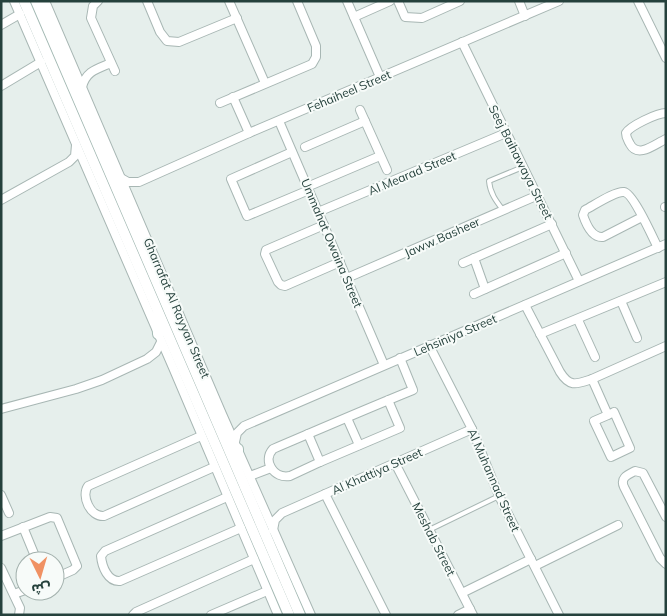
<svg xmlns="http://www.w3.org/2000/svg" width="667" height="616" font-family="Mulish,'Noto Sans Arabic',sans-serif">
<rect width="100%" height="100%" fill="#e6efec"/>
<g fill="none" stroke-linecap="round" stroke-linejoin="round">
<defs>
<g id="service">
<path d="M 503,210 C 496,201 490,193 489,181 L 523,167"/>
<polyline points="429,530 499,496"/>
</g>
<g id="minor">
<polyline points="14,1 174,370 278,615"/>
<polyline points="45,1 222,414 311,615"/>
<polyline points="98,1 93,6 91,18 115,71"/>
<polyline points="147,1 160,32 167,41 179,42 237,18"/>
<polyline points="229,1 265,83"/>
<polyline points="347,1 380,77"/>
<polyline points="398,1 405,17 422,18 460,1"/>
<polyline points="519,1 525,16"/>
<polyline points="638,1 666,58"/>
<polyline points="354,17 390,1"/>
<polyline points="1,25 20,14"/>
<polyline points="462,42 579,281"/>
<polyline points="1,86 41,62"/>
<path d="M 82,87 C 86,71 97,69 111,63"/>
<polyline points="233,97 249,133"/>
<polyline points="220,103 312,64 316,57 316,46 297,1"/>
<polyline points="360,110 387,170"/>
<path d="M 666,113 C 657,113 630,126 626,133 C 626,138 628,140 630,144 C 638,159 655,144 666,139"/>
<polyline points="279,121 384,365"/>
<polyline points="305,147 365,121"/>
<polyline points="292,152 231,179 247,216 309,190"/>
<polyline points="121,178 128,182 139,182 249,133 559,1"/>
<polyline points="307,187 380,156"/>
<polyline points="1,200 69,162 75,156 76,145"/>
<polyline points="665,207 666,207"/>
<polyline points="318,212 506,133"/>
<path d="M 642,217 L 603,237 C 592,238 586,224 583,215 L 585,210 C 593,206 615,191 624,192 C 633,193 653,238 658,248"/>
<polyline points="324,225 266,250 265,254 278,282 281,285 285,286 340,262"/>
<polyline points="474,258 485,289"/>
<polyline points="463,263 552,224"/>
<polyline points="347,278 536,196"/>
<polyline points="474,294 566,253"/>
<polyline points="621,301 637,338"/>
<path d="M 525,305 L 560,372 C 570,388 577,384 592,379 L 666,346"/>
<polyline points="578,320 595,357"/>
<polyline points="540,334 666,282"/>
<polyline points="429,345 472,429 499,496 559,615"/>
<polyline points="592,379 608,415 594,421 611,457 630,448 614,412 608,415"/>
<path d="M 388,400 L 400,428 L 320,462 L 290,476 C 274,479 262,461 273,449 C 320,429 366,409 413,390 L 400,358"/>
<polyline points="1,409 76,389 102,380 147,359 156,352 161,342"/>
<polyline points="347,418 359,445"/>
<polyline points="308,434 320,462"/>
<path d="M 201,436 L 88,486 C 81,496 90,517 104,516 L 214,467"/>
<polyline points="235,442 237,433 244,426 666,244"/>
<polyline points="395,463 473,615"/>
<polyline points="250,476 271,468"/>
<polyline points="325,494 386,615"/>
<polyline points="1,495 9,513"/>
<path d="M 227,497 L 105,551 L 101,556 C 102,567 108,582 120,581 L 241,528"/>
<path d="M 666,517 L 643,473 L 635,471 C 627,475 620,478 624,487 L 660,558 L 666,564"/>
<polyline points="23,527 37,561"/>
<polyline points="273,530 275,520 282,513 472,429"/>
<polyline points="1,536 50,517 57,518 77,566 73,570 55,578"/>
<polyline points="535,566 618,525"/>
<polyline points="1,568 20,608 19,615"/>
<polyline points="462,593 531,559"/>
<polyline points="14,594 25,590"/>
<polyline points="133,615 136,612 254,559"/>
<polyline points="211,615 267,591"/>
<polyline points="458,615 470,609"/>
</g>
<g id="secondary">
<polyline points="24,1 289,615"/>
<polyline points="36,1 300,615"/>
<polyline points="157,316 158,334"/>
<polyline points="238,449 238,467"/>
</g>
</defs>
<use href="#service" stroke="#a8b7b4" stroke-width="6"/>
<use href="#minor" stroke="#a8b7b4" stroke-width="10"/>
<use href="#secondary" stroke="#a4bab4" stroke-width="12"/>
<use href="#service" stroke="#fff" stroke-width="4"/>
<use href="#minor" stroke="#fff" stroke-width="8"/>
<use href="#secondary" stroke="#fff" stroke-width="10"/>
</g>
<g text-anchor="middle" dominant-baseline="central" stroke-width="4" stroke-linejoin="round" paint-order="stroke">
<g font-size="12" fill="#25413c" stroke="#f7fbf9">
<text transform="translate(349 91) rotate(-23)">Fehaiheel Street</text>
<text transform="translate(521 162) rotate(63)">Seej Baihawaya Street</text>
<text transform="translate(412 173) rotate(-23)">Al Mearad Street</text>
<text transform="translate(442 237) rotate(-24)">Jaww Basheer</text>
<text transform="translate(332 243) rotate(67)">Ummahat Owaina Street</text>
<text transform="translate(177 308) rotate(67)">Gharrafat Al Rayyan Street</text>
<text transform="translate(455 335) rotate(-23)">Lehsiniya Street</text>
<text transform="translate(377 471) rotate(-24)">Al Khattiya Street</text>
<text transform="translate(494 480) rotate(66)">Al Muhannad Street</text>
<text transform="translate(434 539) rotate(63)">Meshab Street</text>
</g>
</g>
<rect width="667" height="616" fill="none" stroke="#25413c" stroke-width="5"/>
<g transform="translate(40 576) rotate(175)"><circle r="24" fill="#f7fbf9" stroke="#a3b1ad"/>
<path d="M0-4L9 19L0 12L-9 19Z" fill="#f09163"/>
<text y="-8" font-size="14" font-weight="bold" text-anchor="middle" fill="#25413c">ش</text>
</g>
</svg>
